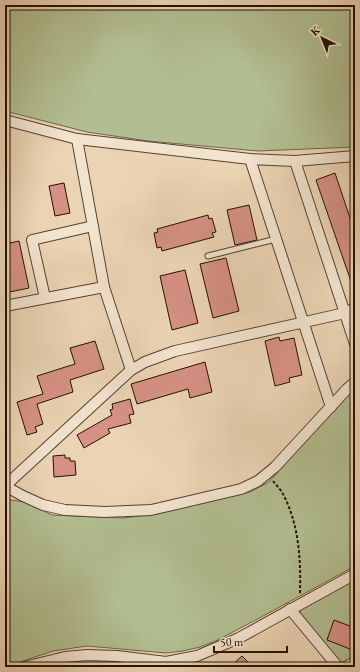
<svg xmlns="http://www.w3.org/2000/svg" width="360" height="672" font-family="'EB Garamond',serif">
<rect width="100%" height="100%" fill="#ebd4b4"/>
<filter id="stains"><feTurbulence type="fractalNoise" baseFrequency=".005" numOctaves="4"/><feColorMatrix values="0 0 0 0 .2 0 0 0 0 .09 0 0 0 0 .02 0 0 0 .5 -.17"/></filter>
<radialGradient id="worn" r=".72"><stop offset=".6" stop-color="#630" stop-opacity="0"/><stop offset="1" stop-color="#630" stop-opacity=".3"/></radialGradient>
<g fill="#b2be91" stroke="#6c6748">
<polygon points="5,5 340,5 355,8 355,147 258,151 148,141 87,132 5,111"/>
<polygon points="355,389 355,566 265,615 218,640 200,647 183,651 166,653 87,646 53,651 5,667 5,499 24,502 52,515 124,518 154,514 250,492 269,482 324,420"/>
<polygon points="355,578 355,658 345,663 340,663 302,617 299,608"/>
</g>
<g fill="#d69184" stroke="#251000">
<polygon points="335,173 355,233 355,289 354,290 316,180"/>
<polygon points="64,183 70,213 55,216 49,186"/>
<polygon points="249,205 257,240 235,245 227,210"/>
<polygon points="208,215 209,219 212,218 216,232 212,233 214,237 162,251 161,247 157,248 154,233 158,232 157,229"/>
<polygon points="19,241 29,288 5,293 5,244"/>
<polygon points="226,258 239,311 213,318 200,264"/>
<polygon points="185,270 198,323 172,330 160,276"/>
<polygon points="279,337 280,341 294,338 302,375 289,378 290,382 275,386 265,341"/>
<polygon points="95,341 104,369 70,380 73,392 37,404 43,424 35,427 37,432 27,435 17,402 43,394 37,376 75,364 70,348"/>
<polygon points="205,362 212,392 190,398 188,389 137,404 131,384"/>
<polygon points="130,399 134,414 129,415 131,423 108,429 110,433 84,448 77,435 112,415 110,410 113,409 112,404"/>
<polygon points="65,455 65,458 70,458 70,461 75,461 76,475 54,477 53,456"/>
<polygon points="334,620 355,628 355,651 327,640"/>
<polygon points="242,656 253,667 230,667"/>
</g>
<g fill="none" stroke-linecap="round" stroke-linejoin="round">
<defs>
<polyline id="service" points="208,256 276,239"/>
<g id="minor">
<polyline points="5,120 77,139 250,159 295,161 355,156"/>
<polyline points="77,139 104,287 131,370"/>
<polyline points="250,159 331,407"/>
<polyline points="295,161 355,344"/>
<polyline points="45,298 32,240 93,226"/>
<polyline points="5,306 104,287"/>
<polyline points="5,486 131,370 145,362 175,351 345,313 355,308"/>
<polyline points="5,486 23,496 43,505 65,510 105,512 151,510 241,489 258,481 275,467 347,389 355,382"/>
<polyline points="290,609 338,667"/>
<polyline points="24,667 65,657 87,655 117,656 166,662 197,656 239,638 355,574"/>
<polyline points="345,667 355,662"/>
</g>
</defs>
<use href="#service" stroke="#56412d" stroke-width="7"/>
<use href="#minor" stroke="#56412d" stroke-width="12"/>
<path stroke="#251000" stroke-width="2" stroke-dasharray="3 2" stroke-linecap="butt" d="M 273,481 C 277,486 282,491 284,496 C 299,525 301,561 300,593"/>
<use href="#service" stroke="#f2e3ce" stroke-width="5"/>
<use href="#minor" stroke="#f2e3ce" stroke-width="10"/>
</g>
<rect width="360" height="672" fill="none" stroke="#ebd4b4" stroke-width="20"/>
<rect x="6" y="6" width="348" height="660" fill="none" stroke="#251000" stroke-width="2"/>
<rect x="10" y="10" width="340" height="652" fill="none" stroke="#251000"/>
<g transform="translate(322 38) rotate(317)" stroke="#f2e3ce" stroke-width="3" paint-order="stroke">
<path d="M0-3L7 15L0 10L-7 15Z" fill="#251000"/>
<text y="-6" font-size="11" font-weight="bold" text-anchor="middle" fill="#251000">K</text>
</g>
<path d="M214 646v6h73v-6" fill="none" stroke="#251000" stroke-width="2"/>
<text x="220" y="646" font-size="12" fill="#251000" stroke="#f2e3ce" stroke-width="3" paint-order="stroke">50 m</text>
<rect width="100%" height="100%" filter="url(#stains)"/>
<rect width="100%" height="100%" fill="url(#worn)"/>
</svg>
